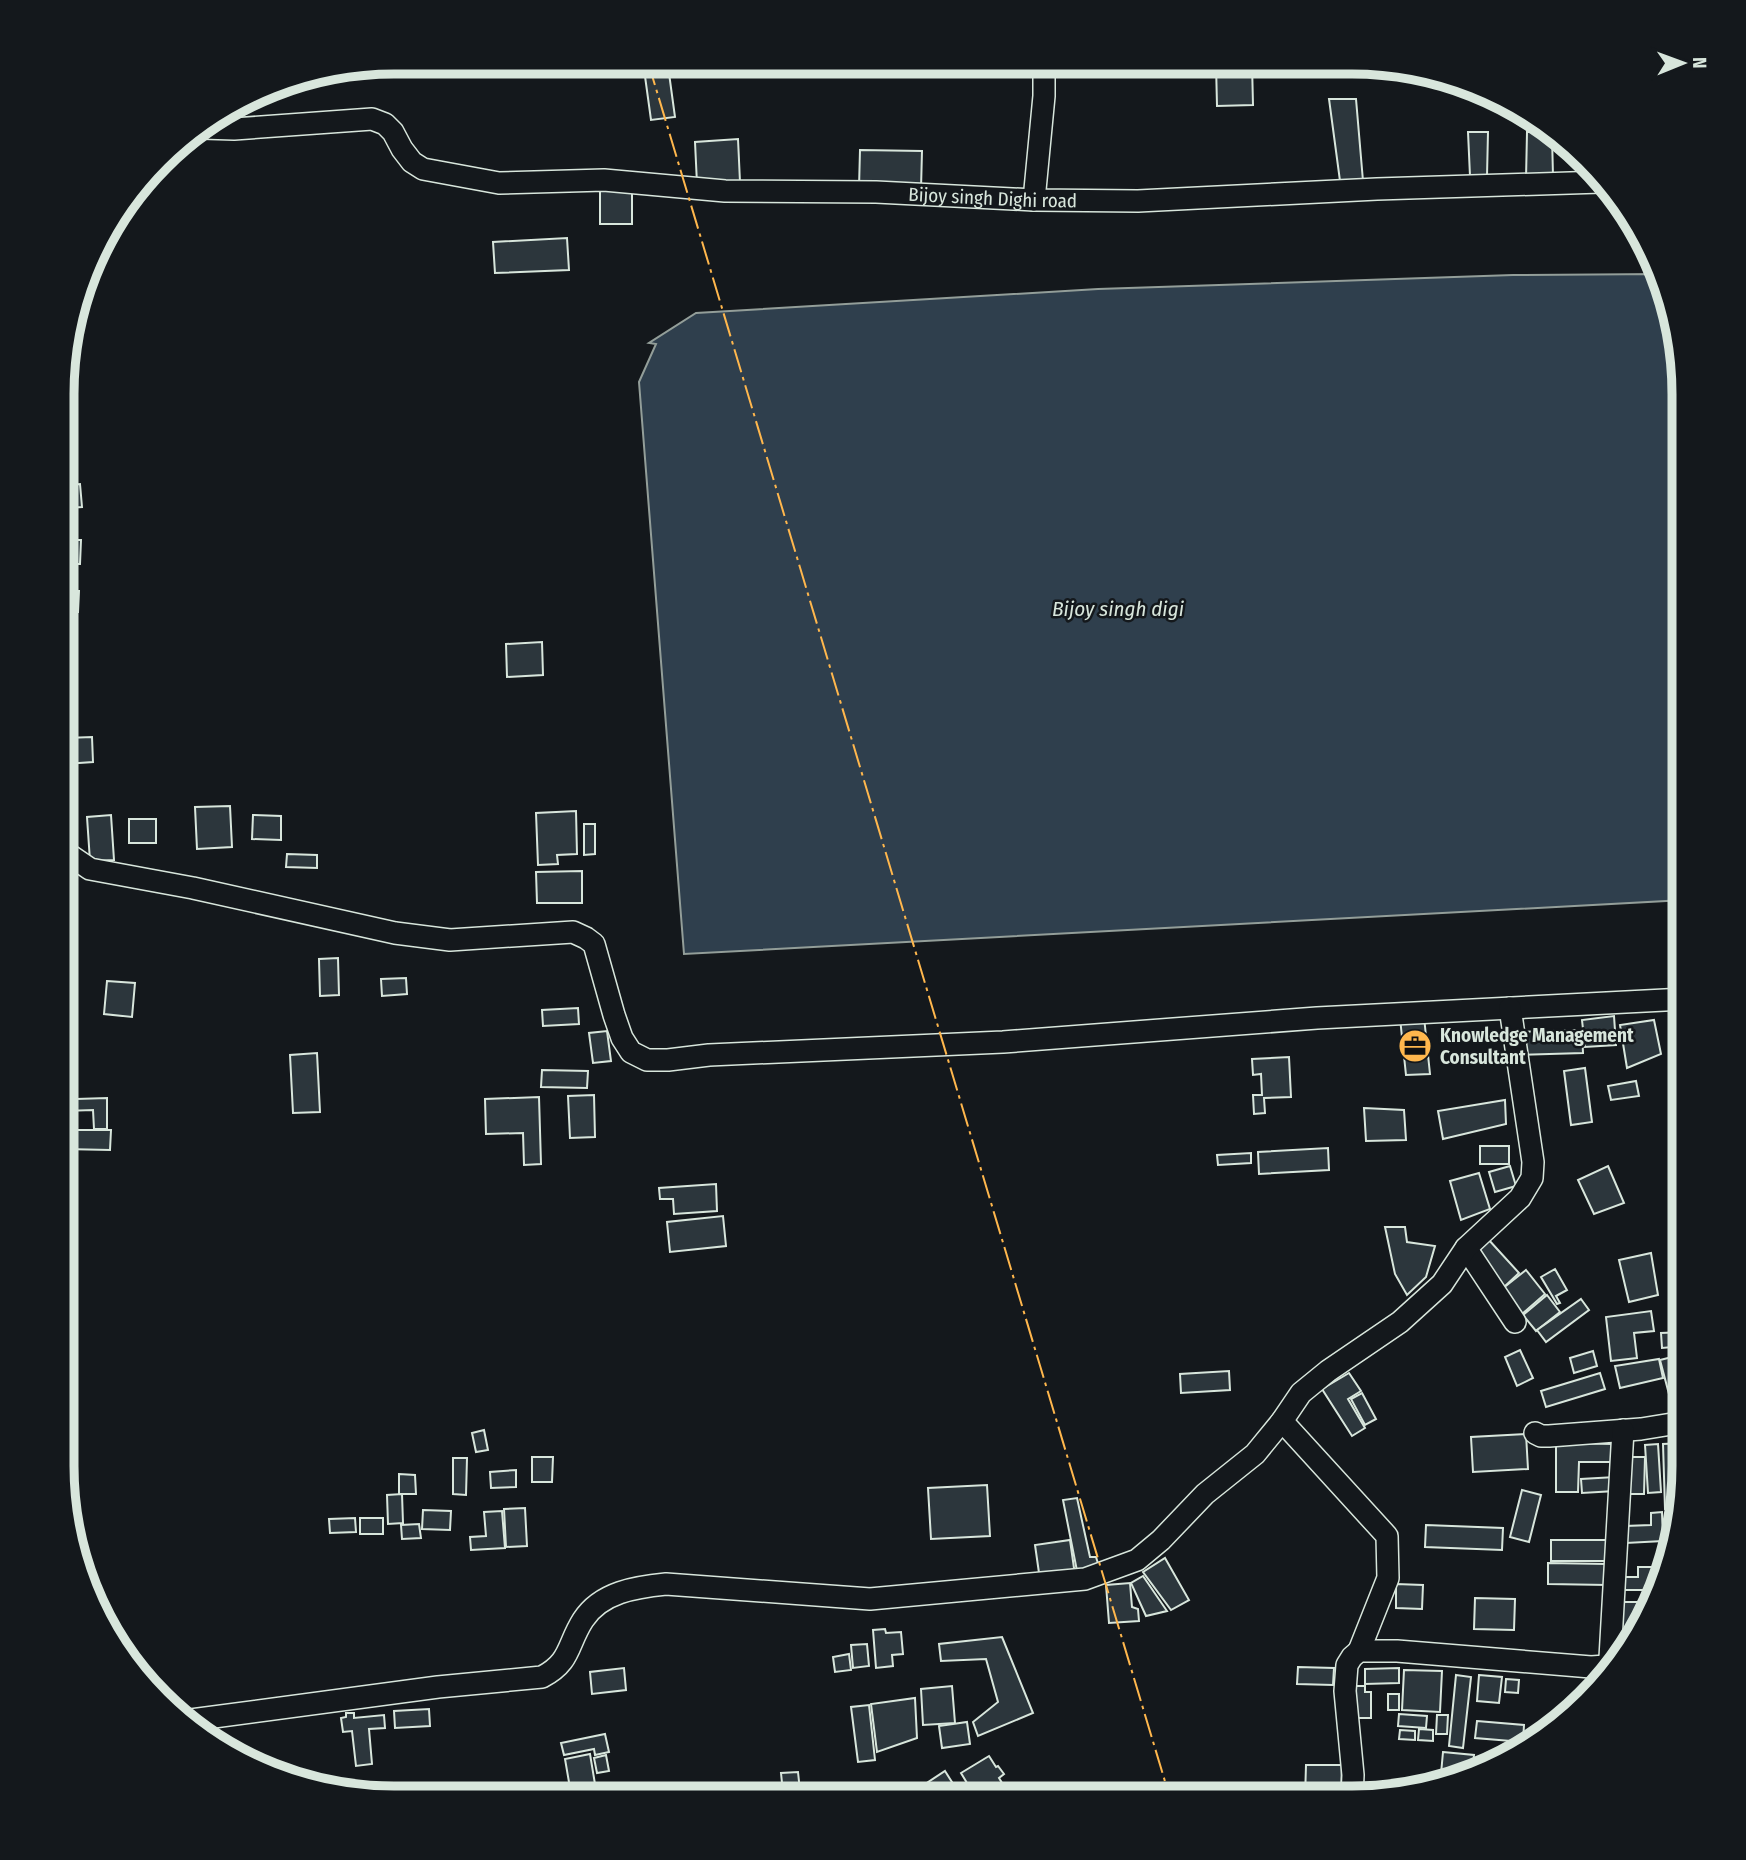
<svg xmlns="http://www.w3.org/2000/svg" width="1746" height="1860" font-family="'Fira Sans Condensed',sans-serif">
<rect width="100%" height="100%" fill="#14181c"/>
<polygon fill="#2f3f4d" stroke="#939e99" stroke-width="2" points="1661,274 1667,286 1684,372 1684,900 684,954 639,382 656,344 649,343 696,313 1098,289 1513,275"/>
<g fill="#2c363c" stroke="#d8e6dc" stroke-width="2">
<polygon points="1216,64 1252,64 1253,105 1217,106"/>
<polygon points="668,66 675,117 651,120 644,69"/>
<polygon points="1431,76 1454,84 1454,89 1433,88"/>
<polygon points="1329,99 1356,99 1363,181 1340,181"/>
<polygon points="1468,132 1488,132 1487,176 1470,176"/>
<polygon points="1527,132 1546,132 1552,136 1553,176 1526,179"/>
<polygon points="738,139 740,182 697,184 695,142"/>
<polygon points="860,150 922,151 921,189 859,188"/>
<polygon points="632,188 632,224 600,224 600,189"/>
<polygon points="567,238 569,270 495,273 493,242"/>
<polygon points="80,484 82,507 67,508 67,485"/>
<polygon points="67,540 81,540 80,564 66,564"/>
<polygon points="66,591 79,591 78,612 66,612"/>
<polygon points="542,642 543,675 507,677 506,644"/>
<polygon points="66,645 73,645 74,658 66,659"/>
<polygon points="92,737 93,762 65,764 66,738"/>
<polygon points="230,806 232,847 197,849 195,807"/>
<polygon points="576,811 577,854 557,855 558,864 538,865 536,813"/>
<polygon points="111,815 114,860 90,861 87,817"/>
<polygon points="253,815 281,816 281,840 252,839"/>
<rect x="129" y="819" width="27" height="24"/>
<polygon points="584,824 595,824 595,854 584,855"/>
<polygon points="287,854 317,855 317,868 286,867"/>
<polygon points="582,871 582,903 537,903 536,872"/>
<polygon points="338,958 339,995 320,996 319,959"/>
<polygon points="406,978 407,994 382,996 381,979"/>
<polygon points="107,981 135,983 132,1017 104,1014"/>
<polygon points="578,1008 579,1024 543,1026 542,1010"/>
<polygon points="1614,1016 1616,1045 1585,1047 1582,1020"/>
<polygon points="1424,1017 1430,1074 1406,1075 1400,1018"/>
<polygon points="1684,1019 1684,1069 1681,1069 1681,1060 1671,1061 1669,1020"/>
<polygon points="1654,1020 1661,1054 1627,1068 1620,1025"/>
<polygon points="1582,1030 1583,1053 1520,1055 1520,1032"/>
<polygon points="607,1031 611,1061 593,1063 589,1033"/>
<polygon points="317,1053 320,1112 293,1113 290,1055"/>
<polygon points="1289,1057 1291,1097 1264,1098 1265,1113 1254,1114 1253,1095 1262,1095 1261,1074 1253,1075 1252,1059"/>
<polygon points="64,1060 75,1060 76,1099 107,1098 107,1129 94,1129 93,1110 64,1111"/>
<polygon points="1585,1068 1592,1122 1571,1125 1564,1071"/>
<polygon points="542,1070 588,1071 587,1088 541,1087"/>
<polygon points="1636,1081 1639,1096 1611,1100 1608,1086"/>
<polygon points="594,1095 595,1137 570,1138 568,1096"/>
<polygon points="539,1097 541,1164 524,1165 523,1133 486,1134 485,1099"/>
<polygon points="1505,1100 1506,1124 1443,1139 1438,1111"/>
<polygon points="1364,1108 1404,1110 1406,1140 1366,1141"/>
<polygon points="64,1130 111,1130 110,1150 64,1149"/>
<polygon points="1684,1138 1684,1180 1683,1180 1672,1146"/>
<rect x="1480" y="1146" width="29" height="18"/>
<polygon points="1328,1148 1329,1170 1259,1174 1258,1152"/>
<polygon points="1251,1153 1251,1163 1218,1165 1217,1155"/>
<polygon points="1510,1166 1516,1186 1495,1192 1489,1172"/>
<polygon points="1608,1166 1624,1203 1594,1214 1578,1180"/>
<polygon points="1479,1173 1490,1209 1461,1220 1450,1181"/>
<polygon points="716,1184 717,1211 674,1214 673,1199 660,1199 659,1188"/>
<polygon points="723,1216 726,1246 670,1252 667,1222"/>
<polygon points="1385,1227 1405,1227 1407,1242 1435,1246 1426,1277 1407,1295 1395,1274"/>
<polygon points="1488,1239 1519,1273 1503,1288 1472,1254"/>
<polygon points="1651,1253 1658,1295 1629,1302 1619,1260"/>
<polygon points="1555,1269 1567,1290 1556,1296 1560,1303 1557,1304 1541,1277"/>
<polygon points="1526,1270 1545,1294 1522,1314 1502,1289"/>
<polygon points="1547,1295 1560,1312 1536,1331 1523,1315"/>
<polygon points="1581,1299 1589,1310 1546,1342 1537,1330"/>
<polygon points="1651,1311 1654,1331 1634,1333 1637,1358 1611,1361 1606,1317"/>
<polygon points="1684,1332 1684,1346 1662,1348 1661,1333"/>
<polygon points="1520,1350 1533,1378 1517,1386 1505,1357"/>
<polygon points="1593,1351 1597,1366 1574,1373 1570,1358"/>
<polygon points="1684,1354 1684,1391 1669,1394 1660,1360"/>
<polygon points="1659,1359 1663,1378 1620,1388 1615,1366"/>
<polygon points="1229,1371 1230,1390 1181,1393 1180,1374"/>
<polygon points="1349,1373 1361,1391 1348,1399 1365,1428 1352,1436 1322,1389"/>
<polygon points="1600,1373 1605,1389 1546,1407 1541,1391"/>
<polygon points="1362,1393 1376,1419 1365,1425 1351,1399"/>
<polygon points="484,1430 488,1450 476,1452 472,1433"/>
<polygon points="1526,1434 1528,1469 1473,1472 1471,1437"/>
<polygon points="1556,1443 1614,1444 1614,1462 1579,1462 1578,1492 1556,1492"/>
<polygon points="1684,1443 1684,1488 1678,1508 1665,1509 1663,1444"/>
<polygon points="1658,1444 1661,1492 1648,1493 1645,1445"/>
<polygon points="532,1457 553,1457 552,1482 532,1482"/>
<polygon points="1626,1457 1645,1457 1644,1494 1625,1494"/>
<polygon points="453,1458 467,1458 466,1495 453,1494"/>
<polygon points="516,1470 516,1487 491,1488 490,1472"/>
<polygon points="399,1474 415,1475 416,1494 399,1494"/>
<polygon points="1615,1477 1615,1491 1582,1493 1581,1479"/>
<polygon points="987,1485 990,1536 931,1539 928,1488"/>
<polygon points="1522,1490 1541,1495 1529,1542 1510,1537"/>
<polygon points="402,1494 403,1523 388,1524 387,1495"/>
<polygon points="1077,1498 1090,1557 1096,1557 1100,1570 1078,1576 1063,1500"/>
<polygon points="525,1508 527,1546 506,1547 504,1509"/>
<polygon points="423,1510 451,1511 450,1530 422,1529"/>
<polygon points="502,1511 505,1548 471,1550 470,1537 486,1536 484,1512"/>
<polygon points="1662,1512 1663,1541 1626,1543 1625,1526 1651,1525 1651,1513"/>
<polygon points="355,1518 356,1532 330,1533 329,1519"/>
<rect x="360" y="1518" width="23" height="16"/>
<polygon points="419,1524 421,1538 402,1539 401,1525"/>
<polygon points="1426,1525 1503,1528 1502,1550 1425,1547"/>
<polygon points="1070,1540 1075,1575 1040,1580 1035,1545"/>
<rect x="1551" y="1540" width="57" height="21"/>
<polygon points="1165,1558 1189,1600 1171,1610 1143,1572"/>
<polygon points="1548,1563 1607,1564 1607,1585 1548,1584"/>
<polygon points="1638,1567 1653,1567 1652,1576 1657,1577 1653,1590 1625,1590 1625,1577 1638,1577"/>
<polygon points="1143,1576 1167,1611 1146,1616 1131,1583"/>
<polygon points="1130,1583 1132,1607 1138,1609 1139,1621 1109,1623 1106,1585"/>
<polygon points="1396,1584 1423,1585 1422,1609 1396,1608"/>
<polygon points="1475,1598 1515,1599 1514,1630 1474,1629"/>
<polygon points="1615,1602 1650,1602 1640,1632 1628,1646 1618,1646"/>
<polygon points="885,1629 886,1633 901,1632 903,1654 892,1655 893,1666 876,1668 873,1630"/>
<polygon points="1002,1637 1033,1713 978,1736 973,1722 998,1702 986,1659 941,1661 939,1644"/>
<polygon points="867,1644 869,1666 853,1668 851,1645"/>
<polygon points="849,1654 851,1670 835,1672 833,1657"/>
<polygon points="1298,1667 1334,1668 1333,1685 1297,1684"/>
<polygon points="624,1668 626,1690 592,1694 590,1672"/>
<polygon points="1399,1668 1399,1683 1365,1684 1365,1669"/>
<polygon points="1404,1670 1442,1671 1440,1712 1402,1710"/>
<polygon points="1456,1675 1471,1677 1463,1748 1449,1746"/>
<polygon points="1479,1675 1502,1677 1499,1703 1477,1701"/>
<polygon points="1506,1679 1519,1680 1518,1693 1505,1692"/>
<polygon points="952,1686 955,1723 923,1725 921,1689"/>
<polygon points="1349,1686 1365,1686 1365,1692 1371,1692 1371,1718 1350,1718"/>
<rect x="1388" y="1694" width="11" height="16"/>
<polygon points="915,1698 917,1738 877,1752 871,1704"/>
<polygon points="869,1705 875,1760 858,1762 851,1707"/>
<polygon points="429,1709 430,1726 395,1728 394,1711"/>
<polygon points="346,1713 354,1713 354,1718 384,1715 385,1728 369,1729 372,1764 356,1766 352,1731 343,1732 341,1718 346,1717"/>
<polygon points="1399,1714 1427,1716 1426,1728 1398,1726"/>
<polygon points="1437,1715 1448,1715 1447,1734 1436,1734"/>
<polygon points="1477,1721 1524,1725 1523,1742 1475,1738"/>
<polygon points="967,1722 970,1744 942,1748 939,1726"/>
<polygon points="1419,1729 1433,1730 1433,1741 1418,1740"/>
<polygon points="1400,1730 1415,1731 1415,1740 1399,1739"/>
<polygon points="605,1734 609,1752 595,1755 594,1749 564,1755 561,1743"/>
<polygon points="1443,1752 1474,1755 1472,1775 1460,1781 1440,1785"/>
<polygon points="590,1754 595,1784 570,1788 565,1759"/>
<polygon points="606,1755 609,1771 597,1773 594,1758"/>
<polygon points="989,1756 996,1767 998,1766 1004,1774 999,1778 1007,1791 995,1798 976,1798 961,1773"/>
<polygon points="1306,1765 1342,1765 1341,1798 1305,1798"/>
<polygon points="945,1771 957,1790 944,1798 925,1798 919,1788"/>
<polygon points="798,1772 800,1791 783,1793 781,1773"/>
</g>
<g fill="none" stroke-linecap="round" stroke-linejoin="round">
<defs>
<g id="minor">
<path id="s1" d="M 202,128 L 234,129 L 372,119 L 385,124 L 393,132 L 402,149 L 412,162 L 423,169 L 499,183 L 604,180 L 725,191 L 876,192 L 1034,200 L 1138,201 L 1377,189 L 1601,182"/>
<polyline points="1034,200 1044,96 1044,63"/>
<polyline points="65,852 90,869 193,888 395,933 450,940 573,932 586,938 594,944 614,1015 622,1038 631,1052 647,1060 668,1060 709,1055 1003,1042 1317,1018 1684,999"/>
<polyline points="1466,1248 1515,1322"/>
<polyline points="1282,1421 1387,1536 1388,1578 1359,1651"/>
<polyline points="1535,1433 1541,1436 1549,1436 1641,1429 1684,1422"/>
<path d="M 191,1720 L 438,1687 L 542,1677 C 571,1662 567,1645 583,1620 C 601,1592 636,1587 666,1584 L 870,1599 L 1085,1579 L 1137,1560 L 1161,1540 L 1205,1494 L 1255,1454 L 1282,1421 L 1301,1393 L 1328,1371 L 1400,1322 L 1442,1284 L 1466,1248 L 1520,1198 L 1532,1178 L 1533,1162 L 1510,1008"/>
<polyline points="1352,1798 1353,1775 1345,1691 1347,1665 1352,1657 1359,1651 1397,1651 1591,1667 1606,1666 1610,1658 1623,1430"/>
</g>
</defs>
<use href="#minor" stroke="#d8e6dc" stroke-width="24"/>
<use href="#minor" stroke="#14181c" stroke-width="21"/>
<polyline stroke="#ffb74d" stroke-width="2" stroke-dasharray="24 5 3.5 5" stroke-linecap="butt" points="648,62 1170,1798"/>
</g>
<defs>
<symbol id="office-disc" viewBox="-11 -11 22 22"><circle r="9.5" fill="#ffb74d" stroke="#14181c"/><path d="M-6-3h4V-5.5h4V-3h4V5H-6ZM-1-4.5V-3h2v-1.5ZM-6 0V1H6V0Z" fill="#111"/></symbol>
</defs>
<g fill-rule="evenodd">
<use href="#office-disc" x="1396" y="1027" width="38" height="38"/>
</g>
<g text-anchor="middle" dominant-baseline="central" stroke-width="5" stroke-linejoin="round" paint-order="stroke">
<g font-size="19" fill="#d8e6dc" stroke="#14181c">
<text stroke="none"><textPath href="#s1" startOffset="816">Bijoy singh Dighi road</textPath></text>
</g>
<g font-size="19" font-weight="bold" fill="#d8e6dc" stroke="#14181c" text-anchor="start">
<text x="1440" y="1035">Knowledge Management<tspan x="1440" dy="22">Consultant</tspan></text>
</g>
<g font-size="21" font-style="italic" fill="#d8e6dc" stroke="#14181c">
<text x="1118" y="609">Bijoy singh digi</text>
</g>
</g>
<path d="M0 0H1746V1860H0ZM394 74H1352A320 320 0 0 1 1672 394V1466A320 320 0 0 1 1352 1786H394A320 320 0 0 1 74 1466V394A320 320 0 0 1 394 74Z" fill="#14181c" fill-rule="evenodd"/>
<path fill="none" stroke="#d8e6dc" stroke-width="9" d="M394 74H1352A320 320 0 0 1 1672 394V1466A320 320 0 0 1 1352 1786H394A320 320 0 0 1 74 1466V394A320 320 0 0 1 394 74Z"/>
<g transform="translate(1683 63) rotate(89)" stroke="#14181c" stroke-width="5" paint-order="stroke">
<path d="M0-5L12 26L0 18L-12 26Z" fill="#d8e6dc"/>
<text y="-10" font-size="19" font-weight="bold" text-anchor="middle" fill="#d8e6dc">N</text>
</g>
</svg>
